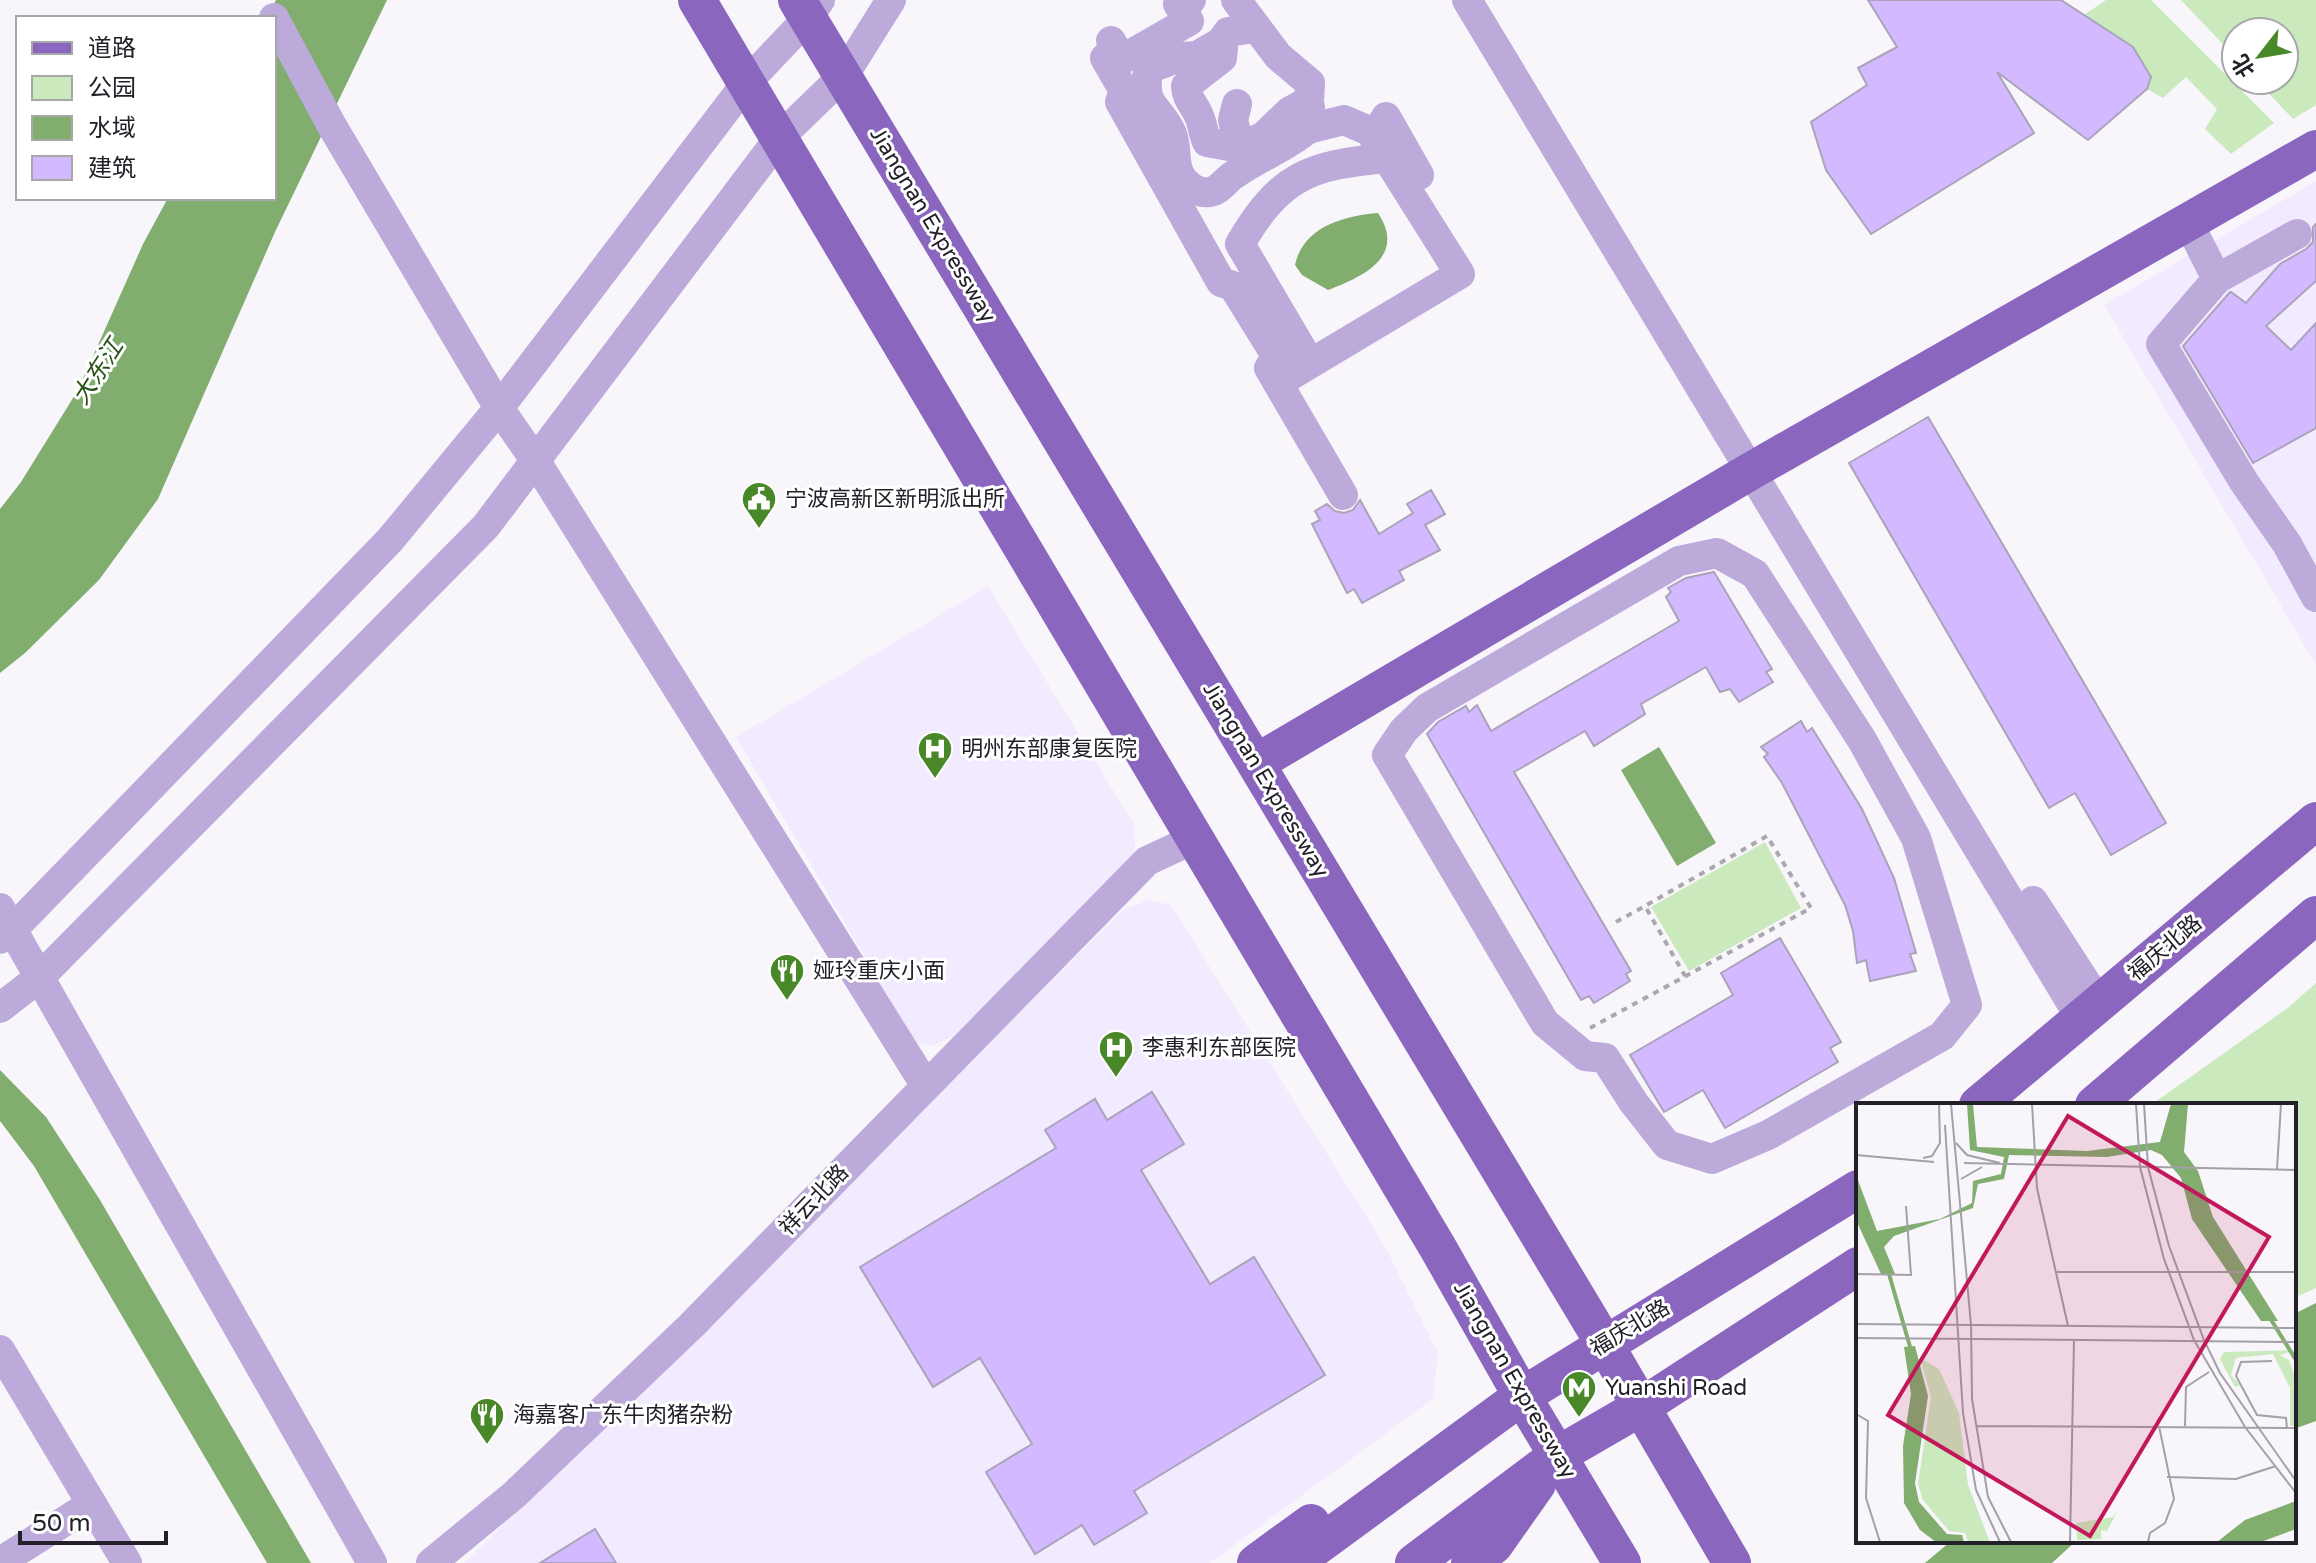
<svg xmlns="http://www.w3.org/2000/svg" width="2316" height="1563" font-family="'Varela Round','Noto Sans SC',sans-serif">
<rect width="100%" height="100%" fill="#f8f6fb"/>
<g fill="#f2ebff">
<polygon points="2316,181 2316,665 2104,305"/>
<polygon points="988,586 1134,824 1135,854 954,1036 932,1046 915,1043 736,737"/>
<polygon points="1149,900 1171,905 1386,1248 1438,1353 1433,1399 1210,1563 464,1563 1124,909"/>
</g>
<g fill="#caeabd">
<polygon points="2106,0 2151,0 2274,123 2231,154 2205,129 2217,109 2186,77 2163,98 2147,89 2151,77 2133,47 2084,15"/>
<polygon points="2181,0 2316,0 2316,105 2293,119 2256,80 2284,80 2284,32 2236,32 2236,58"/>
<polygon points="1765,842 1801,908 1689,971 1651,907"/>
<polygon points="2316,983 2316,1288 2294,1298 2294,1105 2151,1105 2289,1007"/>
</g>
<g fill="#81ad6f">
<polygon points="276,0 387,0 275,232 158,499 99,580 25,653 0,673 0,509 21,482 78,390 143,244 168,198 274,198 274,18 266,18"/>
<path d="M 1378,213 C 1407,257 1362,277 1328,290 L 1302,275 L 1295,265 C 1303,227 1343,216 1378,213 Z"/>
<polygon points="1659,747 1716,843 1677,866 1621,770"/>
<polygon points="0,1070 46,1117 100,1200 311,1563 267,1563 34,1166 0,1121"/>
<polygon points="2316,1303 2316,1421 2294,1429 2294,1314"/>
<polygon points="1951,1541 2076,1541 2052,1563 1925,1563"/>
</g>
<g fill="#d3b9ff" stroke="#aba3ba" stroke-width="2">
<polygon points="1868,0 2061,0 2133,47 2151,77 2147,89 2088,140 1997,72 2034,133 1871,234 1826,170 1811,122 1867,85 1858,68 1897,47"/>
<polygon points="2316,224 2316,281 2266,326 2291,350 2316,323 2316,428 2253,463 2183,346 2229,293 2231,292 2246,303 2280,264 2306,249 2313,242 2313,227"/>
<polygon points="1928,417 2166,823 2111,855 2075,793 2049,808 1849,463"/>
<polygon points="1431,490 1445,514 1425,525 1440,550 1399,571 1404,580 1362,603 1354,589 1347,593 1312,524 1320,520 1315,511 1327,504 1335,511 1344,513 1353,510 1360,500 1379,534 1413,513 1407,504"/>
<polygon points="1714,572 1772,669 1766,672 1773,682 1739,702 1730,689 1720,692 1706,667 1641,704 1645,714 1594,746 1585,731 1514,772 1631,971 1626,974 1630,981 1594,1003 1589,996 1581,1000 1427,734 1438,722 1466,706 1469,712 1477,705 1491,731 1679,621 1666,597 1671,592 1668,588 1686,578"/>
<polygon points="1801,721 1807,732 1812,728 1862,809 1894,878 1916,953 1910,954 1916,971 1870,981 1866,960 1857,963 1853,931 1845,905 1782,783 1764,757 1768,754 1761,747"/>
<polygon points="1780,938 1841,1042 1830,1048 1838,1062 1725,1128 1703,1090 1664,1112 1630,1055 1733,995 1721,973"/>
<polygon points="1152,1092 1184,1144 1141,1170 1210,1284 1254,1257 1325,1375 1134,1491 1147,1513 1094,1545 1082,1525 1035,1554 986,1472 1032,1444 980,1358 933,1387 860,1267 1056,1148 1045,1130 1095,1099 1107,1120"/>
<polygon points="595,1529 616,1563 540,1563"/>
</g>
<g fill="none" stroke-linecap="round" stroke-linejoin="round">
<g stroke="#aaa8ae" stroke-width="4" stroke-dasharray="6 6" stroke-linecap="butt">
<polyline points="1616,922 1645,906"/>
<polyline points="1590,1028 1811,908 1767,836 1645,906 1685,976"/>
</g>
<g stroke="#bcaadb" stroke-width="30">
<polyline points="1467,0 2081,1019"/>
<polyline points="274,18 332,126 499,408 535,460 926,1086"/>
<path d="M 1255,28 L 1228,32 L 1221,42 L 1197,56 L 1180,57 L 1148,69 C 1142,110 1158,103 1172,134 C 1178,149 1172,167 1184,181 C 1191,188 1199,194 1210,192 C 1221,190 1226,179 1235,174 C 1258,157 1286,148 1308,129 L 1304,123 L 1310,107 L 1306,102"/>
<polyline points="1111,41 1121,60 1189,21 1178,4 1191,0"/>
<path d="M 1223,48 L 1222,58 L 1186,86 C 1186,99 1195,105 1199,116 C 1203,125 1203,133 1207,142 L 1240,148 L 1264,136 L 1289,112 L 1309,101 L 1310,83 L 1278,56 L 1236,0"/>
<polyline points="1117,50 1105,58 1124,91 1120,102 1221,282 1233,286 1277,357 1269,368 1343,495"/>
<polyline points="1237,104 1233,120 1240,148"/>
<polyline points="1308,129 1344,120 1376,134"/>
<polyline points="1375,159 1376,134 1386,117 1419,175"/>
<polyline points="2189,224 2217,279 2161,344 2244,482 2287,544 2316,597"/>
<polyline points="2217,279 2297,234"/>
<path d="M 1278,383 L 1460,274 L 1387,158 C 1310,165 1280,175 1240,244 L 1310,363"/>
<polygon points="1717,553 1755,574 1862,740 1900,809 1916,838 1967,1005 1942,1036 1768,1135 1712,1159 1667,1145 1634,1103 1605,1058 1585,1056 1545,1023 1387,755 1404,730 1427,708 1679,561"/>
<polyline points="2033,901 2099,1003"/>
<polyline points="0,908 372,1563"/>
<polyline points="0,939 13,929 390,540 499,408 747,82 807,19 820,0"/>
<polyline points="0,1008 40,977 486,526 780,137 844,75 891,0"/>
<polyline points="0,1350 127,1563"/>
<polyline points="0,1562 92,1504"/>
<polyline points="431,1563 514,1495 691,1326 1147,861 1196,838"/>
</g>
<g stroke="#8b66bf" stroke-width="38">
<polyline points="697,0 1438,1248 1522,1396 1622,1563"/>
<polyline points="797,0 1604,1343 1732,1563"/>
<polyline points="1256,763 1751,471 2316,149"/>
<polyline points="1978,1105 2316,821"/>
<polyline points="2094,1105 2316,915"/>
<polyline points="1256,1563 1311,1523"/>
<polyline points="1294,1563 1522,1396 1858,1189"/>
<polyline points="1414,1563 1558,1455 1641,1407 1858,1266"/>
<polyline points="1470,1563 1494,1545 1537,1484"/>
</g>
</g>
<defs>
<symbol id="civic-pin" viewBox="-11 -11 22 30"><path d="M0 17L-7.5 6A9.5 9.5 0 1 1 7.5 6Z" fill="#488829" stroke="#fff"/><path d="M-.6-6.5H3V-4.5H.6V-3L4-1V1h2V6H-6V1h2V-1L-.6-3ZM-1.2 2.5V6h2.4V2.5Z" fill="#fff"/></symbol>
<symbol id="hospital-pin" viewBox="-11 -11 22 30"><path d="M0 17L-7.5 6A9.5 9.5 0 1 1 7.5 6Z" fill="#488829" stroke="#fff"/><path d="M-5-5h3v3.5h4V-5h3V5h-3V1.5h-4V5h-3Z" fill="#fff"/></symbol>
<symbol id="restaurant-pin" viewBox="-11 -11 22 30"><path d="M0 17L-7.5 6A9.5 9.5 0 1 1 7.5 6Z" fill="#488829" stroke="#fff"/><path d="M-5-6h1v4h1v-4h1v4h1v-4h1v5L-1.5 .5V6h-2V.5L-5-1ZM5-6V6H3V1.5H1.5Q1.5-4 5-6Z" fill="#fff"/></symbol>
<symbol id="metro-pin" viewBox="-11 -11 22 30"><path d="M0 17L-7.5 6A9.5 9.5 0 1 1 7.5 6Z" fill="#488829" stroke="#fff"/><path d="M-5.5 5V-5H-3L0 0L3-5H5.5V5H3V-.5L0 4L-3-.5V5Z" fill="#fff"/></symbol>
</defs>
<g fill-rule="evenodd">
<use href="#civic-pin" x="739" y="479" width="40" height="54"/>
<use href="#hospital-pin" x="915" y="729" width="40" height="54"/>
<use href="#restaurant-pin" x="767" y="951" width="40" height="54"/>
<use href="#hospital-pin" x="1096" y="1028" width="40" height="54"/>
<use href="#metro-pin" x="1559" y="1368" width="40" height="54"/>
<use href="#restaurant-pin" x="467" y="1395" width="40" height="54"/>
</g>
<g text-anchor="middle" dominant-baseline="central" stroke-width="6" stroke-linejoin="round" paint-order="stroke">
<g font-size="22" fill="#232029" stroke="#fff">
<text transform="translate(933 225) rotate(59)">Jiangnan Expressway</text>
<text transform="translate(1266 780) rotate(59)">Jiangnan Expressway</text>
<text transform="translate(2165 948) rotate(-40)">福庆北路</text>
<text transform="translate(814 1200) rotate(-46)">祥云北路</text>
<text transform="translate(1630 1328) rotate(-31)">福庆北路</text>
<text transform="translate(1515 1380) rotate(60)">Jiangnan Expressway</text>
</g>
<g font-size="22" fill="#232029" stroke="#fff" text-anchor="start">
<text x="785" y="499">宁波高新区新明派出所</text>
<text x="961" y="749">明州东部康复医院</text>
<text x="813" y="971">娅玲重庆小面</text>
<text x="1142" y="1048">李惠利东部医院</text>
<text x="1605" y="1388">Yuanshi Road</text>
<text x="513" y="1415">海嘉客广东牛肉猪杂粉</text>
</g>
<g font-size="24" font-style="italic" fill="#285213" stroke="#fff">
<text transform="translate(98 372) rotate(-57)">大东江</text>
</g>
</g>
<g transform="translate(1856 1103)">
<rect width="440" height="440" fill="#f8f6fb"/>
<path d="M 440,247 L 424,252 L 433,257 L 440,277 L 440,323 L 434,323 L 434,285 L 417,251 L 380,255 L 375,272 L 384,282 L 379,284 L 364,256 L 368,249 ZM 64,255 L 83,266 L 103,310 L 112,382 L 134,439 L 112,439 L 109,430 L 93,428 L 67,397 L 62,381 L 75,294 ZM 262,407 L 251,428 L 245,427 L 245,436 L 221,437 L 220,420 L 257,414 Z" fill="#caeabd"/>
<path d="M 111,1 L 117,1 L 121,44 L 231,48 L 304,39 L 315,1 L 332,1 L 328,49 L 342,68 L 357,114 L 422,218 L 405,218 L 336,116 L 325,75 L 306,52 L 295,47 L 251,54 L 153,52 L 148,76 L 122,81 L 117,105 L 38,133 L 28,144 L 39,171 L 25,171 L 0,117 L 0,72 L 21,128 L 84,116 L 116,100 L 117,78 L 145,71 L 148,54 L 114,47 ZM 59,243 L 72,293 L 59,380 L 63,399 L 91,431 L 106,432 L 108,439 L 80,439 L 64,427 L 48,400 L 47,343 L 55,291 L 48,244 ZM 440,398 L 440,426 L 405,439 L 361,439 L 389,417 Z" fill="#81ad6f"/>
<path fill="none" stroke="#81ad6f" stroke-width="4" d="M 33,171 L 55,247M 414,215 L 440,257"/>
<path fill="none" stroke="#a3a0a7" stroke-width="2" d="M 83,1 L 84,41M 95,1 L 115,222 L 116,296 L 132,394 L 155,439M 176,1 L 181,85 L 212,223M 280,1 L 284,64 L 308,156 L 338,237 L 389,324 L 440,390M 288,1 L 292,64 L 313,143 L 348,237 L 364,270 L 440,378M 89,22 L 107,310 L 120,387 L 144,439M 100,40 L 111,52 L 144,60M 0,52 L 78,59M 67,55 L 76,53 L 84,40M 108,60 L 440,67M 421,66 L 425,1M 105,76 L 126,64M 201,169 L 440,169M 0,171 L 55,172 L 50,103M 0,221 L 440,225M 0,235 L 440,239M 416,258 L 385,259 L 380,273 L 401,312 L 430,315 L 431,325M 0,311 L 12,318 L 10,395 L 24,439M 121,323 L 440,325M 329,323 L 330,284 L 353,269M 311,374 L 380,376 L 420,363M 214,439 L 218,237M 239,439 L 272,439M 292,439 L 294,430 L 309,420 L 318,396 L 303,323"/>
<path fill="#c2185b" fill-opacity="0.15" stroke="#c2185b" stroke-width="4" d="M 212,13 L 413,134 L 234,433 L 32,312 Z"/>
<rect width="440" height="440" fill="none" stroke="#232029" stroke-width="4"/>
</g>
<rect x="16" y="16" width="260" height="184" fill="#ffffff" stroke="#a7a6a9" stroke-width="2"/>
<rect x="32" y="42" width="40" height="12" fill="#8b66bf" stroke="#a7a6a9" stroke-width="2"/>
<text x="88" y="56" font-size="24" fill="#232029">道路</text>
<rect x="32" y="76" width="40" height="24" fill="#caeabd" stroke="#a7a6a9" stroke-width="2"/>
<text x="88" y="96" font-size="24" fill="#232029">公园</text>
<rect x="32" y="116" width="40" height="24" fill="#81ad6f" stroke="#a7a6a9" stroke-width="2"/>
<text x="88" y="136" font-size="24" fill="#232029">水域</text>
<rect x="32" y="156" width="40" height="24" fill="#d3b9ff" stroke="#a7a6a9" stroke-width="2"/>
<text x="88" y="176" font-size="24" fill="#232029">建筑</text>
<g transform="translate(2260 56) rotate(239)"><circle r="38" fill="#ffffff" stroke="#a7a6a9" stroke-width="2"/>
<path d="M0-6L14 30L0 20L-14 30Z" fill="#488829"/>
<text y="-12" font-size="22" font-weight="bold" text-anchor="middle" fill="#232029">北</text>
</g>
<path d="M20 1531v12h146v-12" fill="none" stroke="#232029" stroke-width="4"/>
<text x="32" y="1531" font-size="24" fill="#232029" stroke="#ffffff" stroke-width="6" paint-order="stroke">50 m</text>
</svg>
